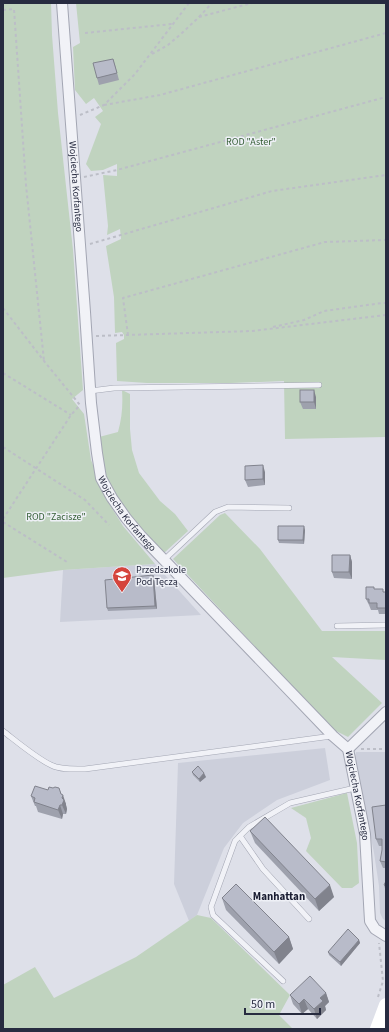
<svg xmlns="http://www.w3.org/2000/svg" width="389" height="1032" font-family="'Source Sans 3',sans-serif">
<rect width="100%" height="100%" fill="#dee0e9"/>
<g fill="#cccfdb">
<polygon points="155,564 201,615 60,622 63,570"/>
<polygon points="325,748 330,780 277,800 243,823 224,848 197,915 189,921 174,884 178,763"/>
<polygon points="356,752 386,752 386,921 383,919 380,913 379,886 374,853 355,757"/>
</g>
<g fill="#c0d3bf">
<polygon points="3,3 51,3 52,35 58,113 73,250 83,390 72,399 84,414 91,460 108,502 123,526 155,564 63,570 3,578"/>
<polygon points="76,3 386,3 386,437 285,439 284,381 231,383 147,383 117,381 116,343 124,339 124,335 122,332 115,333 114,297 106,246 121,239 120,229 107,235 108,226 103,175 117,176 117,164 103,170 91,171 86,164 101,124 95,117 103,111 94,98 86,104 75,90 73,47 80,43"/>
<path d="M 122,390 L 130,394 L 130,429 L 132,450 L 139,473 L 160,501 L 175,514 L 188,531 L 164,553 L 130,516 L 107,480 L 99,437 L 118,432 C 122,418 123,405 122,390 Z"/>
<polygon points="225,513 260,549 322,631 386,631 386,660 332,657 382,703 348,737 332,729 173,559 220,515"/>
<polygon points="347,793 357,843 359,883 352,888 342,888 306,851 311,838 306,818 291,808"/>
<polygon points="197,915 211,918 290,995 279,1015 293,1029 3,1029 3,985 35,967 54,998 136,957"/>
</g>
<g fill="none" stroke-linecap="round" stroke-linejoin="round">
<defs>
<g id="lane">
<polyline points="90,391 114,388 319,385"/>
<polyline points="164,560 215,512 228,507 289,508"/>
<polyline points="337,626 386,625"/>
<path d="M 3,731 C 16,741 36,758 51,765 C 61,770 74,769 85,769 L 332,736"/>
<polyline points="240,836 263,869 309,919"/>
<polyline points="283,981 213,915 211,907 235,841 249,827 290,803 355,788"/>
</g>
<g id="street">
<path id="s1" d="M 62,3 L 85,312 L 91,403 L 97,453 L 101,478 L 112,498 L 126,518 L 141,536 L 333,736 L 348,749 L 365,834 L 370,921 L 375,929 L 386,936"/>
<polyline points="348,749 386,712"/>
</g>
</defs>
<use href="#lane" stroke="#a3a6b3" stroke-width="6"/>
<use href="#street" stroke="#a3a6b3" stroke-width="12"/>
<g stroke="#bcbec7" stroke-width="2" stroke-dasharray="3 3" stroke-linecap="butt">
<polyline points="3,10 14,9 26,185 44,361"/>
<polyline points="199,17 212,3"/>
<polyline points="85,33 172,24"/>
<polyline points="152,54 168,45 182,33 199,17 252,3"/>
<polyline points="104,105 160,95 386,33"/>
<polyline points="80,115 104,105 135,74 189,3"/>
<polyline points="84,177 117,170 386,97"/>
<polyline points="90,244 272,191 386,175"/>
<polyline points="3,308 44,361 80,405"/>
<polyline points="273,327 304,320 324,311 382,303 386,303"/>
<polyline points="128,335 123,298 325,242 386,240"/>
<polyline points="96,336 252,331 386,315"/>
<polyline points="3,373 71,415"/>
<polyline points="3,447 85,500 109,525"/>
<polyline points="3,519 71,415 80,405"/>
<polyline points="3,522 67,562"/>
<polyline points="361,749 386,749"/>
<polyline points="378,997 383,981 379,943"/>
</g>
<use href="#lane" stroke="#f1f2f7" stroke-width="5"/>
<use href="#street" stroke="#f1f2f7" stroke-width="10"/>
<polyline stroke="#fff" stroke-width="14" points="377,1029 386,1005"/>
</g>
<g fill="#9ea1ad">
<polygon points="113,59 115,65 119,80 99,85 97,78"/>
<polygon points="316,397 316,409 303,409 300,402"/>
<polygon points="265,472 265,485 248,487 245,480"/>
<polygon points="305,530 304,544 279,543 278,540"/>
<polygon points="350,555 352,562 352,579 334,578 332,572"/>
<polygon points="154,578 157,609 108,611 107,608"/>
<polygon points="375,589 384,592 386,592 386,614 379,614 378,610 371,610 369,605 366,599"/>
<polygon points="192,772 206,777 200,782 193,775"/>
<polygon points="61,794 66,804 66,805 67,809 66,814 63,814 62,819 38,812 36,806 35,806 31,796"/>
<polygon points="386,805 386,868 383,868 380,861 382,850 382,846 379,846 376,839"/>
<polygon points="250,831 334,897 319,911 255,843"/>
<polygon points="386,881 386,892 384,885"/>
<polygon points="222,898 289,937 293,949 279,964 226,910"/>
<polygon points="359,940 360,943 341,966 329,955 328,952"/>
<polygon points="326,993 329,1002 325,1006 326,1010 317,1019 308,1009 302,1014 293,1004 290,995"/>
</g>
<g fill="#81838d">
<polygon points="314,390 316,397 316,409 314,402"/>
<polygon points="263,465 265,472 265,485 263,479"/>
<polygon points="304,526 305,530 304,544 303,540"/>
<polygon points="350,555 352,562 352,579 349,572"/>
<polygon points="153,575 154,578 157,609 155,606"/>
<polygon points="204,773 206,777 200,782 199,779"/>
<polygon points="59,788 62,797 63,795 66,804 66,805 67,809 66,814 62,805"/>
<polygon points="60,805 63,814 62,819 58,810"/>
<polygon points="330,885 334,897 319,911 315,899"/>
<polygon points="289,937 293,949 279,964 274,952"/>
<polygon points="359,940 360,943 341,966 340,962"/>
<polygon points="326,993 329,1002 325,1006 326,1010 317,1019 314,1009 320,998"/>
<polygon points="304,999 308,1009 302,1014 299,1004"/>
</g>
<g fill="#b8bbc9" stroke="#81838d">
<polygon points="113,59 117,73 97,78 93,63"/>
<rect x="300" y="390" width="14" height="12"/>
<polygon points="263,465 263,479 245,480 245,466"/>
<polygon points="278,526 304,526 303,540 278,540"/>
<polygon points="332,555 350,555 349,572 332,572"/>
<polygon points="153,575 155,606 107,608 105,580"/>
<polygon points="366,587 374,587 374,589 383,589 383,592 386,592 386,608 377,608 377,603 369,603 369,599 366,599"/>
<polygon points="198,766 204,773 199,779 192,772"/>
<polygon points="35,786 48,790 49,787 53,788 55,787 59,788 61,794 63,795 62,798 64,800 62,805 60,805 58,810 34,802 35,798 31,796"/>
<polygon points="386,805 386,862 380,861 382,850 382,839 376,839 372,807"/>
<polygon points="265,817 330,885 315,899 250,831"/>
<polygon points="386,881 386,886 384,885"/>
<polygon points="236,884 289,937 274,952 222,898"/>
<polygon points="348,929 359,940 340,962 328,952"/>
<polygon points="310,976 326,993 320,998 323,1001 314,1009 304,999 299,1004 290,995"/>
</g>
<defs>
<symbol id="school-pin" viewBox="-11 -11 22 30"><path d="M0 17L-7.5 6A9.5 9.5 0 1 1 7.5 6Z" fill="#d5443c" stroke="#eef0f6"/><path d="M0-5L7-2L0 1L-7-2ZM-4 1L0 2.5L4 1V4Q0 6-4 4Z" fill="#fff"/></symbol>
</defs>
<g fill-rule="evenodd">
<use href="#school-pin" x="111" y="565" width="22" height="30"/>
</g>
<g text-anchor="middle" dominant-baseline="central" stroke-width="3" stroke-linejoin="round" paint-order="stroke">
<g font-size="10" fill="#335d34" stroke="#eef0f6">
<text x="251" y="142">ROD "Aster"</text>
<text x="56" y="517">ROD "Zacisze"</text>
</g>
<g font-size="10" fill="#272b40" stroke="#eef0f6">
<text stroke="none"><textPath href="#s1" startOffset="184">Wojciecha Korfantego</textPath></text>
<text stroke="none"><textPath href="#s1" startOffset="521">Wojciecha Korfantego</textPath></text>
<text stroke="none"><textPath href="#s1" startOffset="892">Wojciecha Korfantego</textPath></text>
</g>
<g font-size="10" fill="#272b40" stroke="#eef0f6" text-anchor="start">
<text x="136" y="570">Przedszkole<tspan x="136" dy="12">Pod Tęczą</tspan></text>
</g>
<g font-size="11" font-weight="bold" fill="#191c31" stroke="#eef0f6">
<text x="279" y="896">Manhattan</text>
</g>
</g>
<rect width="389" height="1032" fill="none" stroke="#272b40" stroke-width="8"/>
<path d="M245 1008v6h75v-6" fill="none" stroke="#272b40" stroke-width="2"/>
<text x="251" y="1008" font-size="12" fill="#272b40" stroke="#eef0f6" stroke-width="3" paint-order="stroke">50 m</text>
</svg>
